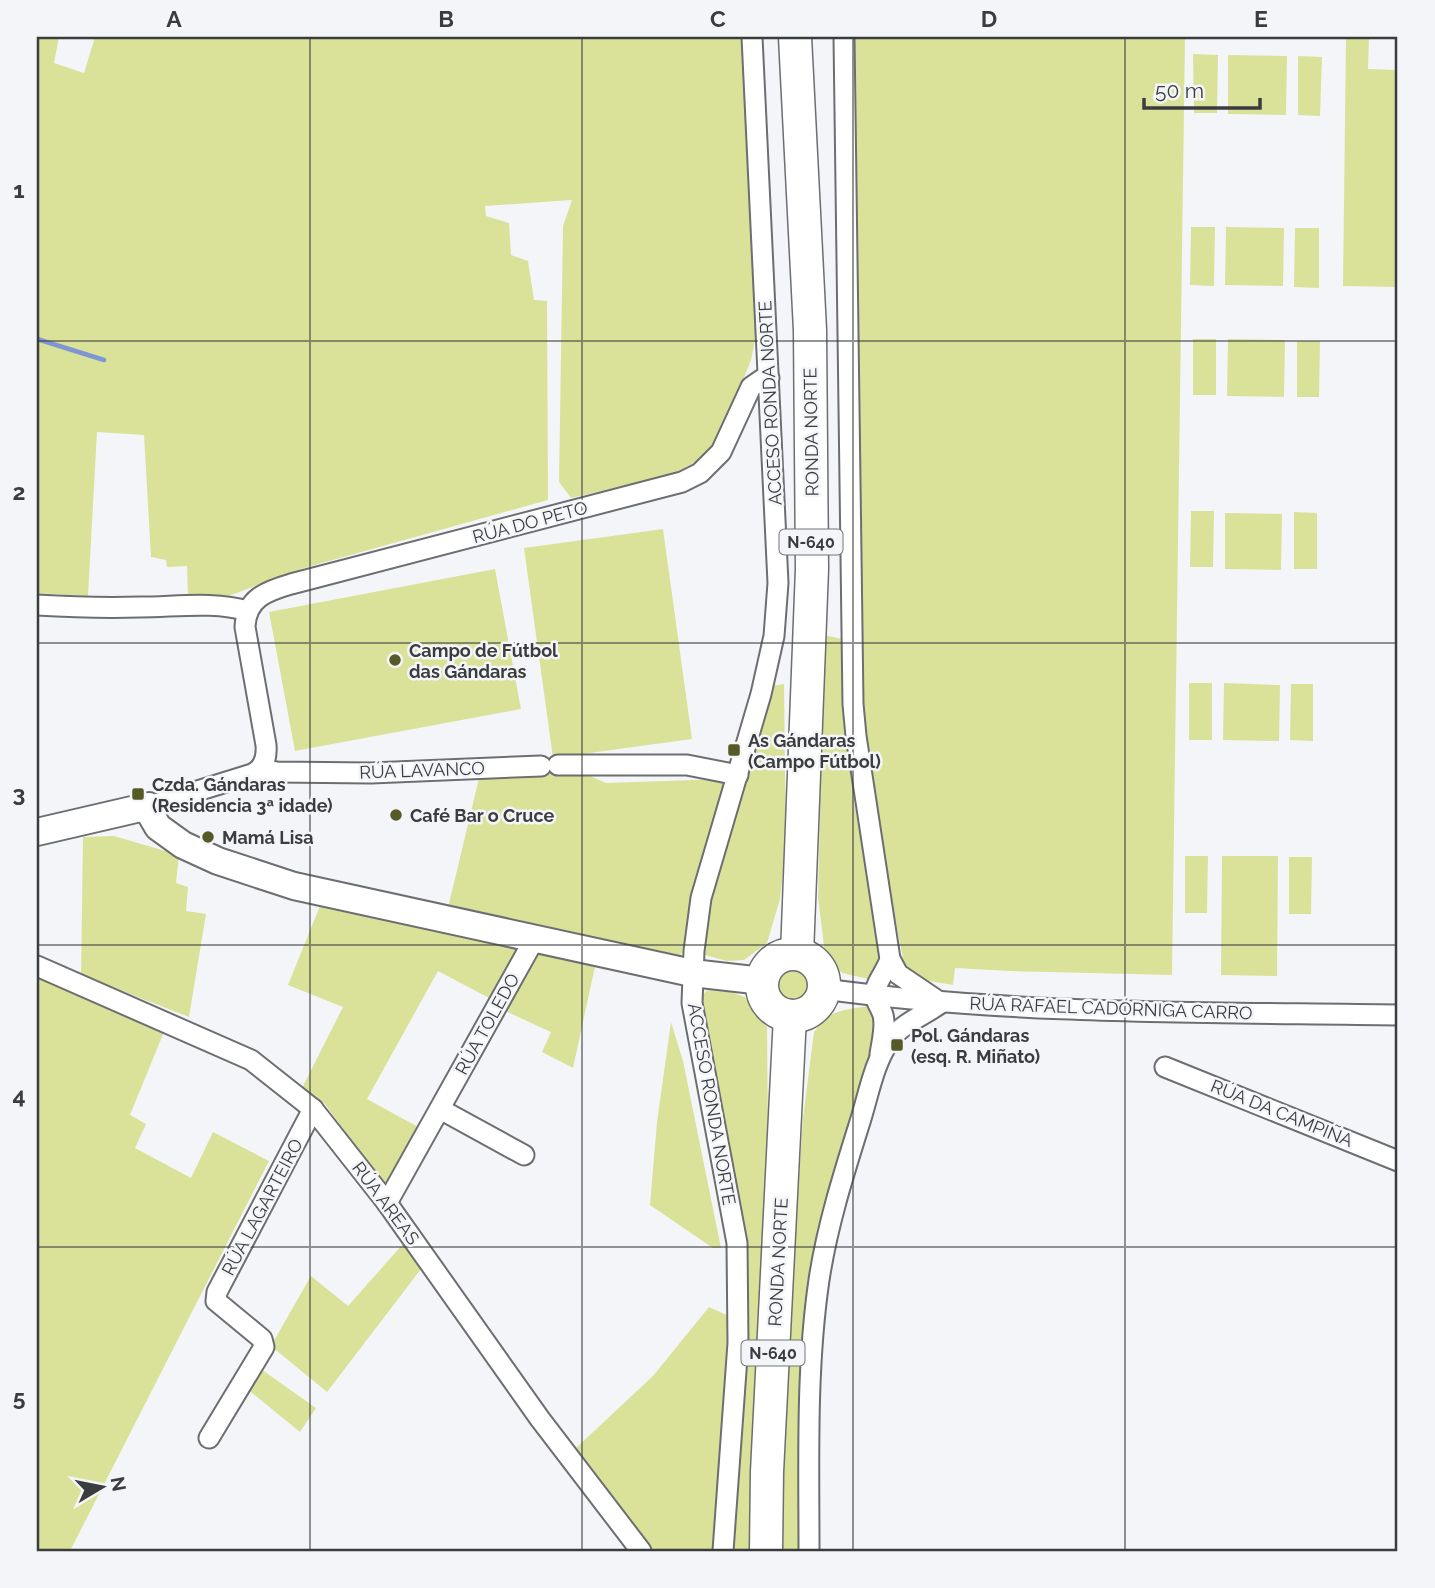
<svg xmlns="http://www.w3.org/2000/svg" width="1435" height="1588" font-family="Raleway,sans-serif">
<rect width="100%" height="100%" fill="#f4f5f9"/>
<g fill="#dae299">
<polygon points="37,37 59,37 54,63 84,73 95,37 743,37 758,325 751,360 720,438 699,460 671,475 571,498 559,482 563,226 572,200 485,206 486,216 509,223 511,255 528,261 534,300 547,301 548,500 304,568 226,597 188,597 187,566 167,567 166,560 151,557 144,435 97,432 88,596 37,593"/>
<polygon points="852,37 1185,37 1172,975 1010,971 955,968 953,985 923,980 905,968 873,810 863,741"/>
<polygon points="1346,37 1369,37 1368,69 1398,70 1398,287 1343,286"/>
<polygon points="1193,54 1218,55 1217,113 1194,113"/>
<polygon points="1228,55 1287,56 1286,115 1228,114"/>
<polygon points="1298,56 1322,57 1320,116 1298,115"/>
<polygon points="1191,227 1215,227 1214,286 1190,285"/>
<polygon points="1226,227 1284,228 1283,286 1225,285"/>
<polygon points="1295,228 1319,228 1319,288 1294,287"/>
<rect x="1193" y="339" width="23" height="56"/>
<polygon points="1228,339 1285,340 1284,397 1227,396"/>
<polygon points="1297,341 1320,341 1319,397 1297,397"/>
<polygon points="1191,511 1214,511 1213,567 1190,567"/>
<polygon points="1294,512 1317,513 1317,569 1294,569"/>
<polygon points="1225,513 1282,514 1281,570 1225,569"/>
<polygon points="663,529 692,739 553,758 524,548"/>
<polygon points="495,569 521,709 295,751 269,612"/>
<polygon points="824,635 842,639 853,797 883,952 882,973 868,979 842,973 825,954 818,897"/>
<rect x="1189" y="683" width="23" height="57"/>
<polygon points="1224,683 1280,685 1279,741 1223,740"/>
<polygon points="784,684 786,846 780,899 767,943 744,960 727,961 705,955 703,948 704,921 771,686"/>
<polygon points="1291,684 1313,684 1313,741 1290,740"/>
<polygon points="579,771 606,783 723,779 726,785 680,959 447,912 480,774"/>
<polygon points="114,836 179,855 176,883 188,887 186,911 206,914 189,1017 81,975 83,837"/>
<polygon points="1185,856 1208,856 1207,913 1185,913"/>
<polygon points="1222,856 1278,856 1277,976 1221,975"/>
<polygon points="1289,857 1312,857 1311,914 1289,914"/>
<polygon points="322,901 519,941 520,950 491,999 438,971 367,1099 420,1128 389,1184 380,1180 325,1104 302,1088 343,1007 288,985"/>
<polygon points="538,949 596,962 573,1068 542,1052 551,1032 505,1011"/>
<circle cx="793" cy="985" r="18"/>
<polygon points="37,975 166,1027 130,1115 146,1124 135,1148 191,1178 213,1132 269,1161 70,1551 37,1551"/>
<polygon points="721,988 747,998 767,1027 768,1135 749,1518 751,1551 731,1551 743,1367 699,1000 706,991"/>
<polygon points="868,1006 875,1011 881,1030 821,1219 809,1279 803,1384 799,1551 780,1551 785,1392 797,1206 803,1118 814,1032 826,1016 844,1010"/>
<polygon points="671,1022 683,1061 721,1248 713,1248 650,1205 657,1122"/>
<polygon points="403,1244 421,1269 327,1392 271,1346 311,1276 348,1306"/>
<polygon points="709,1307 729,1316 716,1551 654,1551 576,1448 653,1376"/>
<polygon points="258,1367 316,1408 300,1432 246,1388"/>
</g>
<g fill="none" stroke-linecap="round" stroke-linejoin="round">
<polyline stroke="#7f95d4" stroke-width="4.5" points="37,339 104,360"/>
<defs>
<g id="minor">
<polyline points="844,37 853,704 856,736 890,959 898,974 941,1003"/>
<path d="M 37,605 C 71,607 105,608 140,607 C 175,607 214,601 248,611"/>
<polyline points="558,765 687,765 738,775"/>
<polyline points="261,769 277,772 371,773 541,766"/>
<path d="M 149,806 L 252,774 C 264,769 267,758 266,745 L 245,627 C 246,598 267,591 291,584 L 682,482 L 700,473 L 721,452 L 751,387 L 761,380 L 769,378"/>
<polyline points="37,966 251,1060 313,1109 387,1203 540,1419 641,1551"/>
<path d="M 824,989 C 1014,1015 1207,1012 1398,1015"/>
<path d="M 880,1054 C 882,1041 886,1027 883,1015 C 881,1008 875,1001 875,994 C 875,983 887,970 890,959"/>
<polyline points="1165,1067 1398,1161"/>
<polyline points="440,1109 524,1155"/>
<polyline points="387,1203 535,938"/>
<polyline points="209,1438 264,1347 262,1339 216,1301 217,1292 313,1109"/>
<polyline points="723,1551 738,1343 737,1243 692,1003 694,951 701,898 761,694 774,636 778,583 752,37"/>
<path d="M 809,1551 C 809,1461 806,1369 819,1280 C 827,1227 843,1176 859,1125 C 868,1098 873,1064 890,1040 C 902,1023 925,1015 941,1003"/>
</g>
<polyline id="secondary" points="37,832 149,806 151,815 158,827 183,845 218,861 294,886 692,973 763,981"/>
<g id="trunk">
<polyline points="795,37 810,330 812,569 797,954"/>
<circle cx="793" cy="985" r="31"/>
<polyline points="766,1551 767,1472 790,1016"/>
</g>
</defs>
<use href="#minor" stroke="#6c6e71" stroke-width="23"/>
<use href="#secondary" stroke="#6c6e71" stroke-width="30"/>
<use href="#trunk" stroke="#6c6e71" stroke-width="35"/>
<use href="#minor" stroke="#fff" stroke-width="19"/>
<use href="#secondary" stroke="#fff" stroke-width="26"/>
<use href="#trunk" stroke="#fff" stroke-width="32"/>
</g>
<path fill="none" stroke="#3b3c3e" stroke-width="2" stroke-opacity="0.55" d="M 310,37 L 310,1551M 582,37 L 582,1551M 853,37 L 853,1551M 1125,37 L 1125,1551M 37,341 L 1398,341M 37,643 L 1398,643M 37,945 L 1398,945M 37,1247 L 1398,1247"/>
<g fill="#555a27" stroke="#f4f5f9" stroke-width="2.5">
<circle cx="395" cy="660" r="7"/>
<rect x="727" y="743" width="14" height="14" rx="3.5"/>
<rect x="131" y="787" width="14" height="14" rx="3.5"/>
<circle cx="396" cy="815" r="7"/>
<circle cx="208" cy="837" r="7"/>
<rect x="890" y="1038" width="14" height="14" rx="3.5"/>
</g>
<g text-anchor="middle" dominant-baseline="central" stroke-width="5" stroke-linejoin="round" paint-order="stroke">
<g fill="#f4f5f9" stroke="#727476" stroke-width="2">
<rect x="779.5" y="529.5" width="63" height="25" rx="5"/>
<rect x="741.5" y="1340.5" width="63" height="25" rx="5"/>
</g>
<g font-size="16" font-weight="bold" fill="#3b3c3e">
<text x="811" y="542">N-640</text>
<text x="773" y="1353">N-640</text>
</g>
<g font-size="18" fill="#3b3c3e" stroke="#f4f5f9">
<text transform="translate(770 403) rotate(-93)">ACCESO RONDA NORTE</text>
<text transform="translate(811 432) rotate(-91)">RONDA NORTE</text>
<text transform="translate(530 522) rotate(-15)">RÚA DO PETO</text>
<text transform="translate(422 770) rotate(-2)">RÚA LAVANCO</text>
<text transform="translate(1111 1008) rotate(2)">RÚA RAFAEL CADÓRNIGA CARRO</text>
<text transform="translate(487 1024) rotate(-61)">RÚA TOLEDO</text>
<text transform="translate(712 1104) rotate(80)">ACCESO RONDA NORTE</text>
<text transform="translate(1282 1113) rotate(22)">RÚA DA CAMPIÑA</text>
<text transform="translate(386 1203) rotate(53)">RÚA AREAS</text>
<text transform="translate(262 1207) rotate(-62)">RÚA LAGARTEIRO</text>
<text transform="translate(778 1262) rotate(-87)">RONDA NORTE</text>
</g>
<g font-size="18" font-weight="bold" fill="#3b3c3e" stroke="#f4f5f9" text-anchor="start">
<text x="409" y="650">Campo de Fútbol<tspan x="409" dy="21">das Gándaras</tspan></text>
<text x="748" y="740">As Gándaras<tspan x="748" dy="21">(Campo Fútbol)</tspan></text>
<text x="152" y="784">Czda. Gándaras<tspan x="152" dy="21">(Residencia 3ª idade)</tspan></text>
<text x="410" y="815">Café Bar o Cruce</text>
<text x="222" y="837">Mamá Lisa</text>
<text x="911" y="1035">Pol. Gándaras<tspan x="911" dy="21">(esq. R. Miñato)</tspan></text>
</g>
</g>
<rect width="1435" height="1588" fill="none" stroke="#f4f5f9" stroke-width="77"/>
<g transform="translate(102 1487) rotate(80)" stroke="#f4f5f9" stroke-width="5" paint-order="stroke">
<path d="M0-5L12 26L0 18L-12 26Z" fill="#3b3c3e"/>
<text y="-10" font-size="19" font-weight="bold" text-anchor="middle" fill="#3b3c3e">N</text>
</g>
<path d="M1144 98v10h116v-10" fill="none" stroke="#3b3c3e" stroke-width="3.5"/>
<text x="1155" y="98" font-size="21" fill="#3b3c3e" stroke="#f4f5f9" stroke-width="5" paint-order="stroke">50 m</text>
<rect x="38" y="38" width="1358" height="1512" fill="none" stroke="#3b3c3e" stroke-width="2.5"/>
<g font-size="23" text-anchor="middle" font-weight="bold" fill="#3b3c3e">
<text x="174" y="27">A</text>
<text x="446" y="27">B</text>
<text x="718" y="27">C</text>
<text x="989" y="27">D</text>
<text x="1261" y="27">E</text>
<text x="19" y="198">1</text>
<text x="19" y="500">2</text>
<text x="19" y="802">3</text>
<text x="19" y="1104">4</text>
<text x="19" y="1406">5</text>
</g>
</svg>
